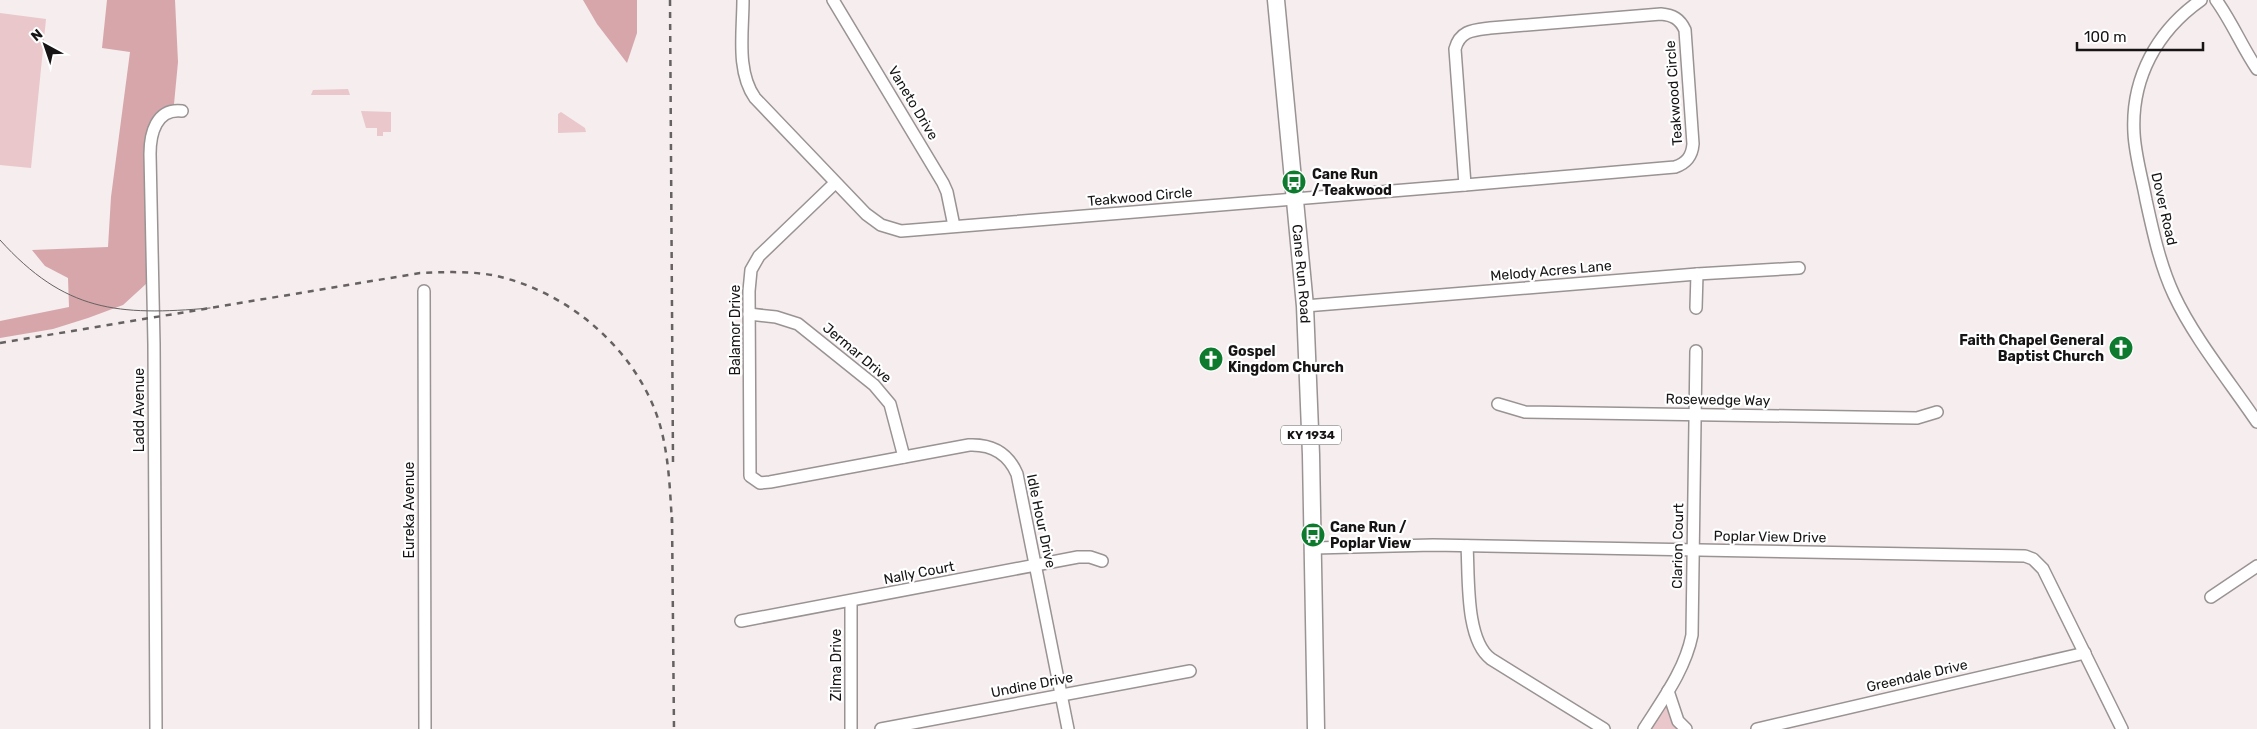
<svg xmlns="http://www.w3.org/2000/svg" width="2257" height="729" font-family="Rubik,sans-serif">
<rect width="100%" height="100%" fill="#f5edee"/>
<g fill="#eac7ca">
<polygon points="0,13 46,19 31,168 0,165"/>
<polygon points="348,89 350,95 311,95 313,90"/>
<polygon points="361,111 391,112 391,132 383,132 383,136 377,136 377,128 366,128"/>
<polygon points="561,112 585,128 586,132 558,133 558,114"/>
<polygon points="1666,706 1672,723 1678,729 1649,729 1663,707"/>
</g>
<g fill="#d6a6aa">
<polygon points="107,0 175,0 178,62 174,104 156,115 146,136 146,284 123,305 88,318 53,329 0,338 0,321 69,307 68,278 45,266 32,250 108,247 111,197 130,52 102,48"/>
<polygon points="583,0 637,0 637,33 627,63 597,24"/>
</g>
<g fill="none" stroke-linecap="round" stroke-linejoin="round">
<defs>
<g id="minor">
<path d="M 743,0 C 743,32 736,71 755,98 L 866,214 L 881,225 L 901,231 L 1465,185"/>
<polyline points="833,0 943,183 947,192 954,226"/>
<path d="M 2201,0 C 2157,31 2131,78 2134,133 C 2135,155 2142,178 2146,200 C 2153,232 2160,265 2174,295 C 2194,338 2230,382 2257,422"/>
<path d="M 2216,0 C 2232,22 2242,47 2257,69"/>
<path d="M 1661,14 C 1673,15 1680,19 1685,30 L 1693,144 C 1692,156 1687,163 1675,167 L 1465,185 L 1455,49 C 1460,30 1474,30 1490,28 Z"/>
<path d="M 835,183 L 759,256 L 751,270 L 749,291 L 750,476 L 760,483 L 770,482 L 969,445 C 992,444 1008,453 1017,474 L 1068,729"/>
<polyline points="424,291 425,729"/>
<polyline points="1305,306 1697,274 1799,268"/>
<polyline points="1696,308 1697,274"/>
<polyline points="749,314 776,317 798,324 874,385 890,404 904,457"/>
<polyline points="1498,404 1525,412 1917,418 1937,412"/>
<path d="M 1467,546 C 1469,576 1465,640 1491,659 L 1604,729"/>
<polyline points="1314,548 1433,545 2025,556 2033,559 2043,569 2122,729"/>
<polyline points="2211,597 2257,566"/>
<polyline points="851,601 851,729"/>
<polyline points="741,621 1078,557 1090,557 1102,561"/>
<polyline points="1668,691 1678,721 1686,729"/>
<path d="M 156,729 L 154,344 L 150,154 C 150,134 156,108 182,111"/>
<polyline points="881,729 1190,671"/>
<path d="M 1644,729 C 1663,699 1685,670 1692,635 L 1696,351"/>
<polyline points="1757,729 2085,653"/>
</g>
<g id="highway">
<path id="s1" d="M 1276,0 L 1305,306 L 1311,455 L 1316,729"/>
</g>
</defs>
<use href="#minor" stroke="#9a9393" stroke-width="14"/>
<use href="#highway" stroke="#9a9393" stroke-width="19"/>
<use href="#minor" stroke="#fff" stroke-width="11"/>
<use href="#highway" stroke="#fff" stroke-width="16"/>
<path stroke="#666262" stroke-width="1" d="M 0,240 C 65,312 118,316 210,308"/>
<g stroke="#666262" stroke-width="2.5" stroke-dasharray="6 6" stroke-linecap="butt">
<polyline points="670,0 673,462"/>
<path d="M 0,343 L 420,273 C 444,272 468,271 492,275 C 567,290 638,350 660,425 C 669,457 670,491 672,523"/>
<polyline points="672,517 674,729"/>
</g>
</g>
<defs>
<symbol id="bus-disc" viewBox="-11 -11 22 22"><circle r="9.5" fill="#0e7a2e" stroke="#fff"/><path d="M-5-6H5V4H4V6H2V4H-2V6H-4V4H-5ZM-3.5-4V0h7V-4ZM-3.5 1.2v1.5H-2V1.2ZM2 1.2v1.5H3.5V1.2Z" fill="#fff"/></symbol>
<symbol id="church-disc" viewBox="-11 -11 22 22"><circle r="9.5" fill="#0e7a2e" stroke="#fff"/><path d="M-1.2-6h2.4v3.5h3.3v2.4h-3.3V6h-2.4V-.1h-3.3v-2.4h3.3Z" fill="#fff"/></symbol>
</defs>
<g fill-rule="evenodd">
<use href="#bus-disc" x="1280" y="168" width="28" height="28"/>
<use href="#church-disc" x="2107" y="334" width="28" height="28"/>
<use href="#church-disc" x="1197" y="345" width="28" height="28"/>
<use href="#bus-disc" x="1299" y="521" width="28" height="28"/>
</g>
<g text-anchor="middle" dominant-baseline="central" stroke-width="4.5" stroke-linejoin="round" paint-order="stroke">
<rect fill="#fff" stroke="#5c5a5a" stroke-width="1" x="1281" y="425.5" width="60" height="19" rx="4"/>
<g font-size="12" font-weight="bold" fill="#161414">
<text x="1311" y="435">KY 1934</text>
</g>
<g font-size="14" fill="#161414" stroke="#fff">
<text transform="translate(1674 93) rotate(-94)">Teakwood Circle</text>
<text transform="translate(913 103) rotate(59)">Vaneto Drive</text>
<text transform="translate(1140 197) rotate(-5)">Teakwood Circle</text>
<text transform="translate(2164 209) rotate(77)">Dover Road</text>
<text transform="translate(1551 271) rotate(-5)">Melody Acres Lane</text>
<text stroke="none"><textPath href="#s1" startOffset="275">Cane Run Road</textPath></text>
<text transform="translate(735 330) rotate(-90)">Balamor Drive</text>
<text transform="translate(857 353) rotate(40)">Jermar Drive</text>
<text transform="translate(1718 400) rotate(1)">Rosewedge Way</text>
<text transform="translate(139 410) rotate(-90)">Ladd Avenue</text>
<text transform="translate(409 510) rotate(-90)">Eureka Avenue</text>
<text transform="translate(1041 521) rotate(78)">Idle Hour Drive</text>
<text transform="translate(1770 537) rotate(1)">Poplar View Drive</text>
<text transform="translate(1678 546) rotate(-89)">Clarion Court</text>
<text transform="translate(919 573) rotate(-11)">Nally Court</text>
<text transform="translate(836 665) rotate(-90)">Zilma Drive</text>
<text transform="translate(1917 676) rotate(-13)">Greendale Drive</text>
<text transform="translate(1032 685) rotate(-11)">Undine Drive</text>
</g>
<g font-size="14" font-weight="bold" fill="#161414" stroke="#fff" text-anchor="start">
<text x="1312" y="174">Cane Run<tspan x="1312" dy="16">/ Teakwood</tspan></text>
<text x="2104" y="340" text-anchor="end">Faith Chapel General<tspan x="2104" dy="16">Baptist Church</tspan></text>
<text x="1228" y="351">Gospel<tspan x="1228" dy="16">Kingdom Church</tspan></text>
<text x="1330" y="527">Cane Run /<tspan x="1330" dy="16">Poplar View</tspan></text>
</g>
</g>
<g transform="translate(45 45) rotate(320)" stroke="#ffffff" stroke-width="4" paint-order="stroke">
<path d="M0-4L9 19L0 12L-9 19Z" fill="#161414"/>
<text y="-8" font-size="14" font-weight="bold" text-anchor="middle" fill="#161414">N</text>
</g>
<path d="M2077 42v8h126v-8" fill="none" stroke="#161414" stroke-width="2.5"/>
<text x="2084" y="42" font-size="15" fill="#161414" stroke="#ffffff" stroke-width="4" paint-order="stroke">100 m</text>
</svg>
